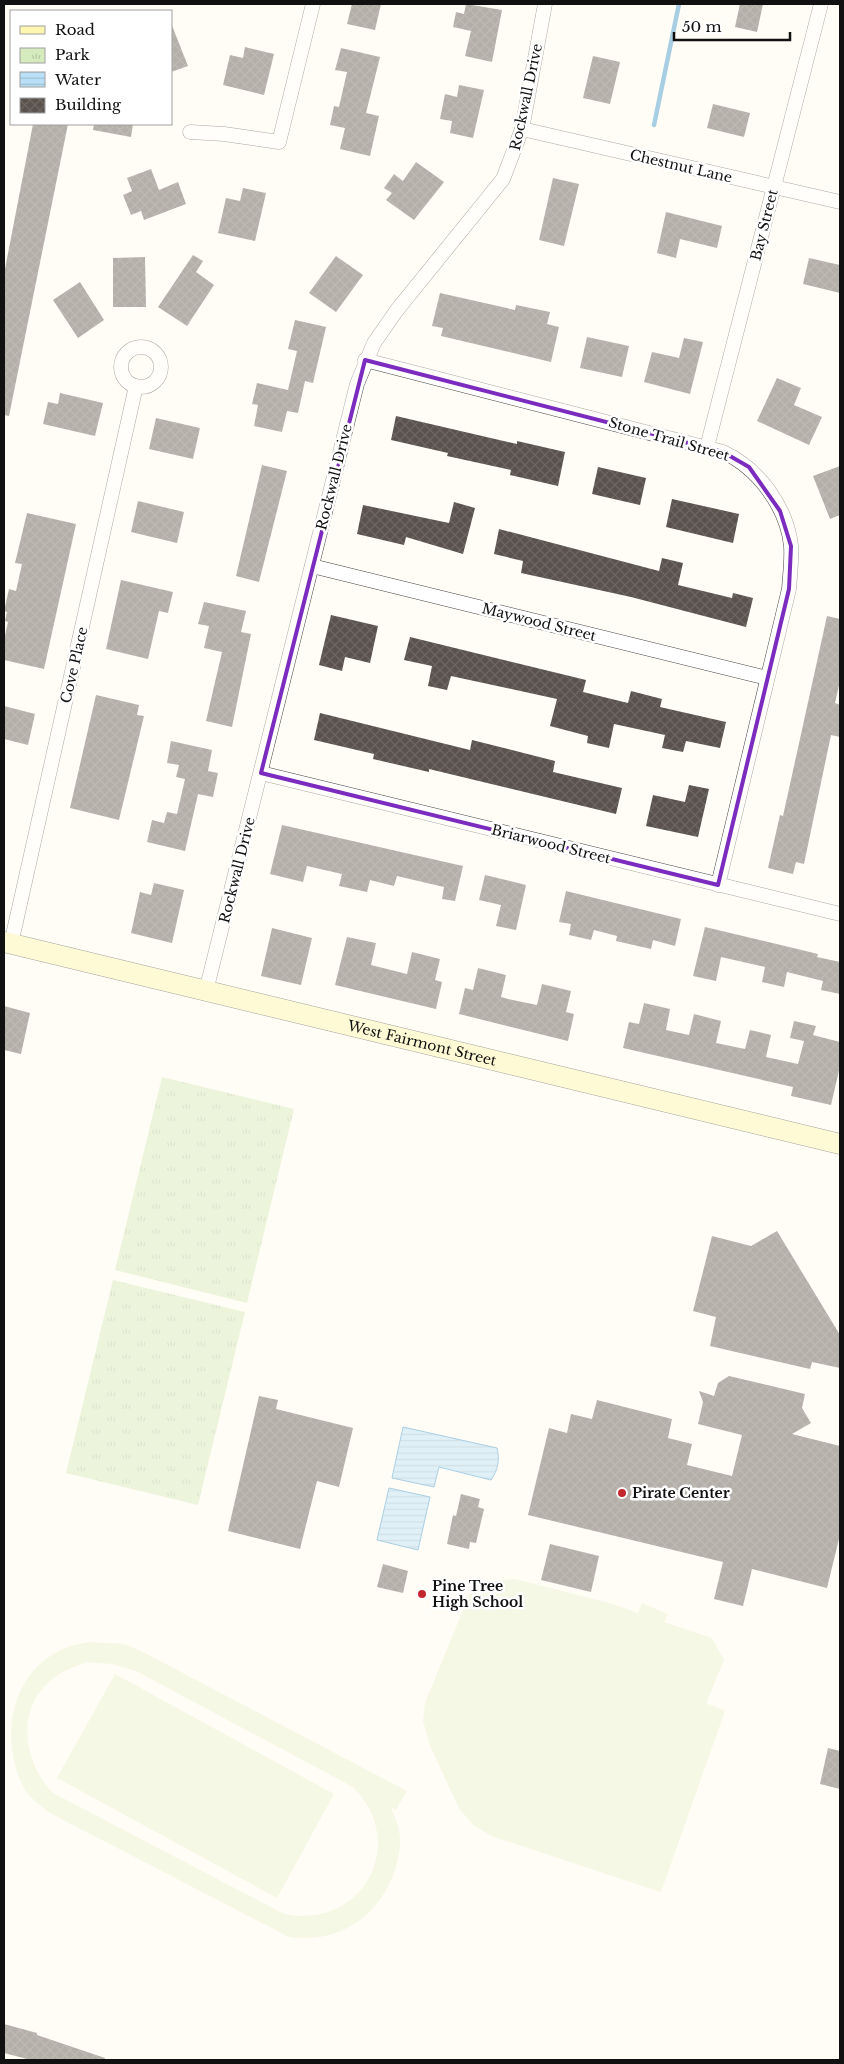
<svg xmlns="http://www.w3.org/2000/svg" width="844" height="2064" font-family="'Libre Baskerville',serif">
<defs>
<pattern id="park-tufts" width="24" height="20" patternUnits="userSpaceOnUse" patternTransform="scale(1.25)"><rect width="24" height="20" fill="#d5ebbd"/><path d="M3 7l-1-3M5 7V3M7 7l1-3M15 17l-1-3M17 17v-4M19 17l1-3" fill="none" stroke="#b6c8a1"/></pattern>
<pattern id="water-rules" width="6" height="5" patternUnits="userSpaceOnUse" patternTransform="scale(1.25)"><rect width="6" height="5" fill="#b9e0f7"/><path d="M0 2.5h6" fill="none" stroke="#9ebfd3"/></pattern>
<pattern id="building-cross-hatch" width="8" height="8" patternUnits="userSpaceOnUse" patternTransform="scale(1.25)"><rect width="8" height="8" fill="#5a524d"/><path d="M0 0l8 8M0 8l8-8" fill="none" stroke="#6d6662"/></pattern>
</defs>
<rect width="100%" height="100%" fill="#fffdf5"/>
<g fill="url(#park-tufts)">
<polygon points="162,1077 294,1109 247,1303 115,1270"/>
<polygon points="113,1280 245,1312 198,1505 66,1473"/>
</g>
<g fill="#e6f2cf" fill-rule="evenodd">
<polygon points="515,1579 613,1604 638,1613 642,1603 668,1614 664,1622 712,1638 724,1660 706,1703 725,1711 661,1892 491,1836 473,1825 459,1808 430,1746 423,1721 425,1703 474,1583"/>
<path d="M 90,1642 L 124,1644 L 141,1651 L 407,1791 L 396,1810 L 391,1807 C 395,1817 399,1827 400,1837 C 401,1852 396,1869 390,1882 C 371,1923 334,1943 289,1937 L 50,1813 C 41,1806 32,1800 25,1790 C 0,1744 8,1678 57,1652 C 67,1646 79,1644 90,1642 ZM 87,1662 L 112,1664 L 136,1671 L 353,1787 C 410,1844 362,1930 284,1914 L 53,1793 C 22,1761 15,1706 55,1677 C 64,1670 76,1666 87,1662 Z"/>
<polygon points="115,1674 334,1794 277,1898 57,1778"/>
</g>
<g fill="url(#water-rules)" stroke="#3f96cf">
<path d="M 403,1427 L 497,1448 C 500,1460 498,1470 491,1480 L 439,1467 L 434,1487 L 392,1478 Z"/>
<polygon points="389,1488 430,1497 418,1550 377,1540"/>
</g>
<g fill="none" stroke-linecap="round" stroke-linejoin="round">
<polyline stroke="#3f96cf" stroke-width="4.5" points="654,125 679,4"/>
</g>
<g fill="url(#building-cross-hatch)">
<polygon points="352,4 381,4 375,30 347,24"/>
<polygon points="466,4 502,10 492,62 465,56 471,31 453,27 456,12 464,14"/>
<polygon points="740,4 763,4 757,32 735,27"/>
<polygon points="171,23 188,66 171,72"/>
<polygon points="245,47 274,54 264,95 223,85 230,55 243,58"/>
<polygon points="341,48 380,57 366,113 379,116 370,156 340,149 345,128 330,125 334,106 339,107 347,72 335,70"/>
<polygon points="593,56 620,62 610,104 583,98"/>
<polygon points="459,85 484,90 473,138 450,133 452,121 440,119 445,94 457,97"/>
<polygon points="713,104 750,113 744,137 707,128"/>
<polygon points="33,124 68,124 9,416 4,415 4,274"/>
<polygon points="94,124 133,124 131,137 93,130"/>
<polygon points="416,162 444,182 414,220 386,200 392,193 384,188 394,174 403,181"/>
<polygon points="151,169 159,190 178,182 186,204 144,220 141,211 131,215 123,195 132,191 127,178"/>
<polygon points="553,178 579,184 564,246 539,240"/>
<polygon points="243,188 266,193 255,241 218,233 226,198 240,201"/>
<polygon points="666,212 722,226 717,248 680,239 676,258 657,253"/>
<polygon points="193,255 203,261 196,272 214,285 187,326 158,307"/>
<polygon points="336,256 363,275 336,312 309,293"/>
<polygon points="145,257 146,307 113,307 113,258"/>
<polygon points="809,258 840,265 840,293 803,284"/>
<polygon points="80,282 104,320 78,338 53,300"/>
<polygon points="440,293 515,310 516,305 550,312 547,324 559,327 551,362 441,336 443,328 432,326"/>
<polygon points="295,320 326,327 313,383 305,381 298,413 287,411 282,432 254,426 258,405 252,404 257,383 288,390 297,351 288,349"/>
<polygon points="587,337 629,346 622,377 580,368"/>
<polygon points="684,338 703,342 690,394 644,382 652,352 679,358"/>
<polygon points="777,378 801,388 794,405 822,417 809,445 757,421"/>
<polygon points="60,393 103,403 95,436 43,424 48,402 58,404"/>
<polygon points="396,416 517,444 517,441 565,452 558,486 510,475 511,470 447,456 448,453 391,440"/>
<polygon points="156,418 200,428 193,459 149,449"/>
<polygon points="262,465 287,471 259,582 236,576"/>
<polygon points="840,466 840,515 830,519 813,476"/>
<polygon points="598,467 646,478 640,505 592,494"/>
<polygon points="672,499 739,514 733,543 666,527"/>
<polygon points="138,501 184,512 177,543 131,532"/>
<polygon points="454,502 475,508 463,554 406,537 404,545 357,534 363,505 449,523"/>
<polygon points="27,513 76,524 44,669 4,660 4,640 8,622 5,621 7,612 4,611 9,589 16,591 22,564 15,563"/>
<polygon points="499,529 659,571 662,558 683,563 678,585 732,598 733,593 753,598 746,627 631,597 521,573 523,561 494,554"/>
<polygon points="121,580 173,592 168,613 159,611 148,659 106,649"/>
<polygon points="204,602 246,611 241,632 251,634 232,727 206,721 222,652 204,648 209,626 198,624"/>
<polygon points="331,615 378,626 370,663 345,657 342,671 319,665"/>
<polygon points="827,616 840,619 840,681 835,703 840,705 840,737 831,735 804,864 796,862 793,874 768,868 780,815 783,816"/>
<polygon points="410,637 586,680 583,692 628,703 631,691 662,699 660,707 726,722 720,748 686,741 683,752 662,748 665,735 614,724 609,748 587,743 588,736 550,726 557,699 451,676 447,690 428,686 432,666 404,660"/>
<polygon points="96,695 139,705 137,715 144,716 119,820 70,808"/>
<polygon points="4,706 35,714 28,745 4,739"/>
<polygon points="320,713 470,750 472,740 555,761 553,772 622,788 616,814 429,769 429,772 373,759 374,754 314,740"/>
<polygon points="171,741 212,750 208,771 218,773 213,797 198,794 185,851 147,842 152,820 164,823 167,812 177,814 185,779 176,777 179,765 167,763"/>
<polygon points="689,785 709,789 698,837 646,826 653,795 685,802"/>
<polygon points="282,825 463,866 455,901 442,899 444,887 397,876 394,886 370,880 367,892 339,886 342,874 307,866 303,882 270,874"/>
<polygon points="485,875 526,885 516,930 496,926 501,905 479,900"/>
<polygon points="154,883 184,890 172,943 131,933 140,892 151,895"/>
<polygon points="566,891 681,919 675,946 653,940 651,949 616,941 617,936 594,930 591,940 569,935 571,924 559,922"/>
<polygon points="705,927 818,954 817,957 840,962 840,994 821,990 823,981 787,972 784,987 762,982 765,967 721,957 716,981 693,976"/>
<polygon points="272,928 312,938 301,985 261,976"/>
<polygon points="347,937 376,943 371,965 407,974 412,952 440,959 435,980 442,982 436,1009 335,985"/>
<polygon points="478,968 506,975 501,997 508,999 537,1005 542,984 571,991 566,1012 574,1014 568,1041 459,1014 465,988 473,990"/>
<polygon points="644,1003 670,1009 666,1030 689,1035 694,1014 721,1021 716,1043 745,1049 750,1030 771,1035 766,1057 798,1064 804,1041 790,1038 794,1021 816,1026 813,1035 840,1042 840,1066 831,1105 791,1096 793,1087 623,1048 629,1022 639,1024"/>
<polygon points="4,1006 30,1013 21,1054 4,1050"/>
<polygon points="777,1231 840,1335 840,1368 812,1362 810,1369 710,1346 716,1317 693,1311 712,1236 751,1246"/>
<polygon points="729,1376 805,1394 802,1408 811,1423 792,1434 840,1446 840,1535 827,1588 752,1569 743,1606 714,1599 723,1562 528,1515 549,1428 567,1433 571,1414 592,1419 597,1400 672,1419 668,1438 692,1444 687,1465 732,1476 742,1435 698,1424 703,1402 699,1391 714,1396 718,1383"/>
<polygon points="259,1396 278,1400 276,1409 353,1428 339,1487 317,1481 300,1549 228,1531"/>
<polygon points="461,1494 480,1499 478,1507 484,1509 476,1543 470,1542 469,1549 447,1544 453,1515 456,1516"/>
<polygon points="550,1544 599,1556 591,1592 541,1580"/>
<polygon points="383,1564 408,1571 403,1593 377,1587"/>
<polygon points="828,1748 840,1751 840,1789 820,1784"/>
<polygon points="4,2024 37,2033 37,2035 105,2058 104,2060 31,2060 4,2053"/>
</g>
<g fill="none" stroke-linecap="round" stroke-linejoin="round">
<defs>
<g id="street">
<polyline points="522,129 840,202"/>
<polyline points="190,132 224,134 279,142 313,4"/>
<circle cx="141" cy="367" r="20"/>
<path d="M 365,360 L 723,452 C 758,468 787,507 791,546 C 792,560 790,574 789,589 L 718,885"/>
<polyline points="707,447 821,4"/>
<polyline points="312,566 767,678"/>
<polyline points="261,773 840,914"/>
<polyline points="11,944 136,386"/>
<polyline points="206,991 357,384 374,343 397,310 503,179 522,129 545,4"/>
</g>
<g id="secondary">
<path id="s1" d="M 4,942 L 840,1144"/>
</g>
</defs>
<use href="#street" stroke="#444" stroke-width="15"/>
<use href="#secondary" stroke="#333" stroke-width="21"/>
<use href="#street" stroke="#fff" stroke-width="14"/>
<use href="#secondary" stroke="#fff6b0" stroke-width="20"/>
</g>
<path d="M0 0H844V2064H0ZM 365,360 L 723,452 L 749,467 L 780,511 L 791,546 L 789,589 L 718,885 L 261,773 Z" fill="#fffdf5" fill-opacity=".55" fill-rule="evenodd"/>
<path fill="none" stroke="#7b2cbf" stroke-width="4" stroke-linejoin="round" d="M 365,360 L 723,452 L 749,467 L 780,511 L 791,546 L 789,589 L 718,885 L 261,773 Z"/>
<g fill="#c4262e" stroke="#fff" stroke-width="2">
<circle cx="622" cy="1493" r="5"/>
<circle cx="422" cy="1594" r="5"/>
</g>
<g text-anchor="middle" dominant-baseline="central" stroke-width="5" stroke-linejoin="round" paint-order="stroke">
<g font-size="14" fill="#111" stroke="#fff">
<text transform="translate(526 97) rotate(-78)">Rockwall Drive</text>
<text transform="translate(681 166) rotate(13)">Chestnut Lane</text>
<text transform="translate(764 225) rotate(-76)">Bay Street</text>
<text transform="translate(669 439) rotate(16)">Stone Trail Street</text>
<text transform="translate(334 477) rotate(-76)">Rockwall Drive</text>
<text transform="translate(539 622) rotate(14)">Maywood Street</text>
<text transform="translate(74 665) rotate(-77)">Cove Place</text>
<text transform="translate(551 844) rotate(14)">Briarwood Street</text>
<text transform="translate(237 870) rotate(-76)">Rockwall Drive</text>
<text stroke="none"><textPath href="#s1" startOffset="430">West Fairmont Street</textPath></text>
</g>
<g font-size="14" font-weight="bold" fill="#111" stroke="#fff" text-anchor="start">
<text x="632" y="1493">Pirate Center</text>
<text x="432" y="1586">Pine Tree<tspan x="432" dy="16">High School</tspan></text>
</g>
</g>
<rect width="844" height="2064" fill="none" stroke="#111111" stroke-width="10"/>
<rect x="10" y="10" width="162" height="115" fill="#ffffff" stroke="#a0a0a0"/>
<rect x="20" y="26" width="25" height="8" fill="#fff6b0" stroke="#a0a0a0"/>
<text x="55" y="35" font-size="15" fill="#111111">Road</text>
<rect x="20" y="48" width="25" height="15" fill="url(#park-tufts)" stroke="#a0a0a0"/>
<text x="55" y="60" font-size="15" fill="#111111">Park</text>
<rect x="20" y="72" width="25" height="15" fill="url(#water-rules)" stroke="#a0a0a0"/>
<text x="55" y="85" font-size="15" fill="#111111">Water</text>
<rect x="20" y="98" width="25" height="15" fill="url(#building-cross-hatch)" stroke="#a0a0a0"/>
<text x="55" y="110" font-size="15" fill="#111111">Building</text>
<path d="M674 32v8h116v-8" fill="none" stroke="#111111" stroke-width="2.5"/>
<text x="682" y="32" font-size="15" fill="#111111" stroke="#ffffff" stroke-width="4" paint-order="stroke">50 m</text>
</svg>
